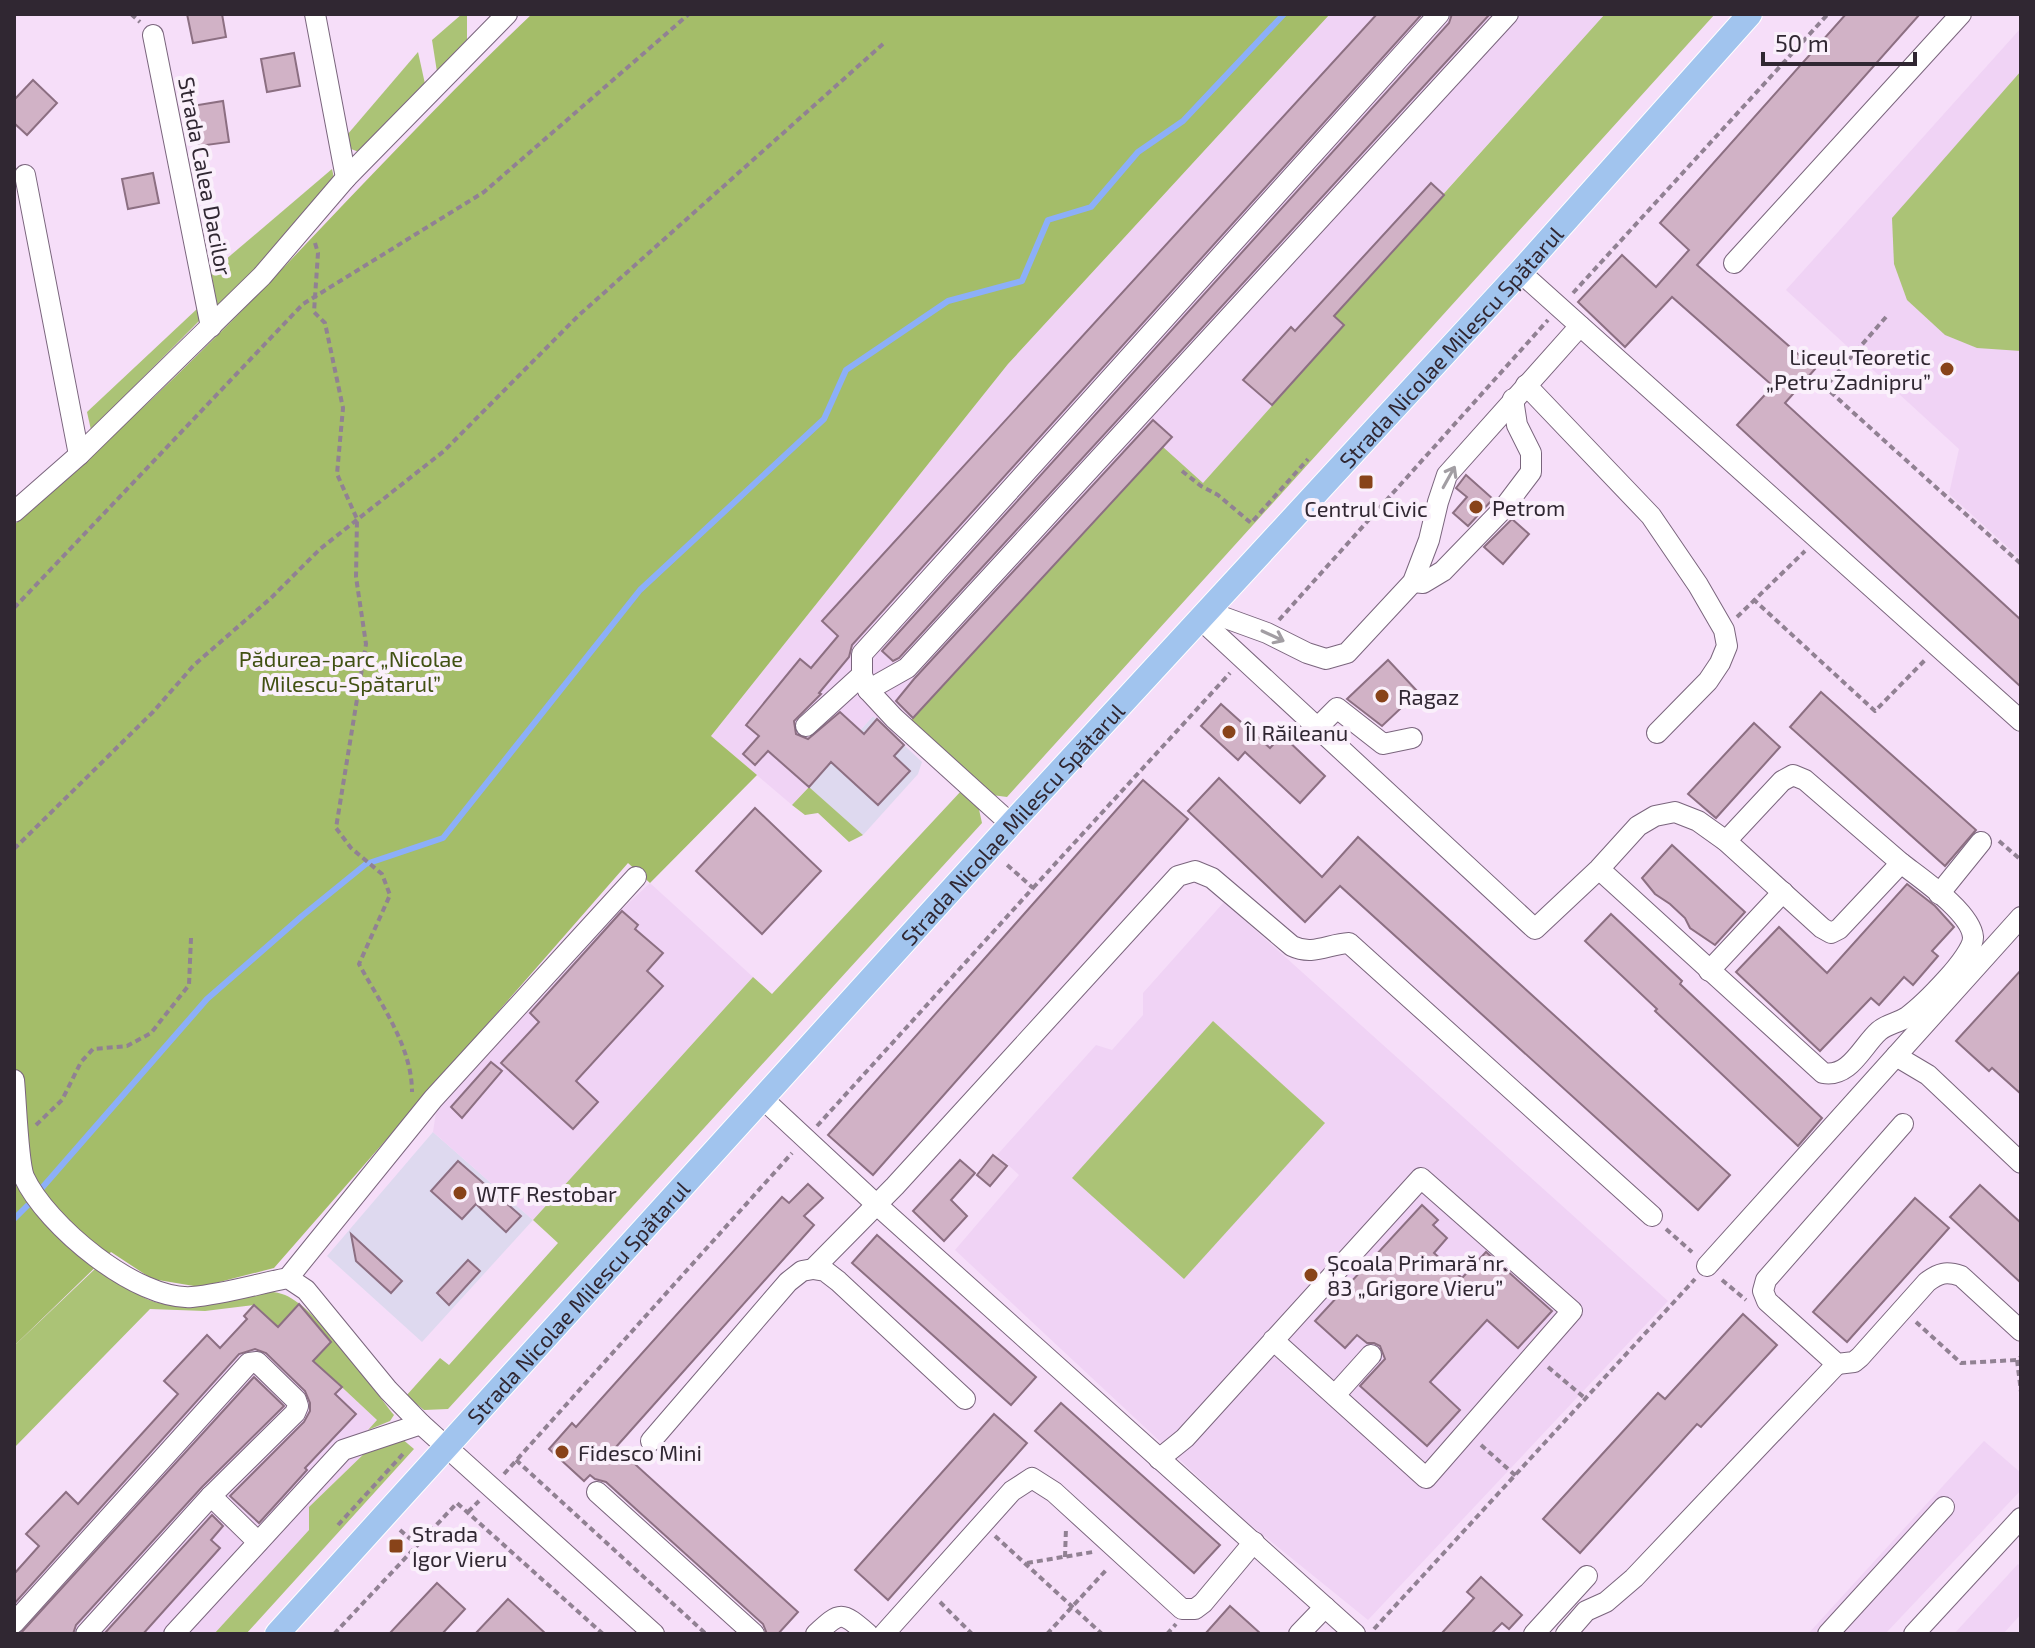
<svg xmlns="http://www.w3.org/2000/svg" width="2035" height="1648" font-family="'Exo 2',sans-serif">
<rect width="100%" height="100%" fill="#f6def9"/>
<g fill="#ded9ef">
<polygon points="873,716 922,762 918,774 863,835 809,787"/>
<polygon points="433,1132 533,1220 422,1342 327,1256"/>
</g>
<g fill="#f0d3f5">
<polygon points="1330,14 1605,14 1334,315 1344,325 1203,483 1162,447 896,737 873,716 792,805 711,736 1008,364"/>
<polygon points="2021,28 2021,559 1949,494 1959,449 1786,290"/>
<polygon points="650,883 753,977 533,1220 433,1132 436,1112 621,910"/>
<polygon points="1224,902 1668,1301 1368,1620 1242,1518 955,1250 1019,1175 997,1155 1096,1045 1112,1050 1143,1015 1143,993"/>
<polygon points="254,1305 377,1420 368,1430 370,1448 309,1507 309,1530 214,1634 14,1634 14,1574 39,1546 26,1534 46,1513 58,1523 55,1504 66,1492 78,1503 178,1395 164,1381 207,1335 221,1347 246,1319 244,1316"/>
<polygon points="1984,1441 2021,1473 2021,1490 1885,1634 1808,1634"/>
<polygon points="2018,1564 2021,1567 2021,1614 2003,1634 1954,1634"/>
</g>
<g fill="#abc376">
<polygon points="462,14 467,14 467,40 437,72 432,40"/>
<polygon points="1605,14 1715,14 1007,797 992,795 910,721 1163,447 1203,483 1344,325 1334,316"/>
<polygon points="418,52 425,84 359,152 351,149 347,135"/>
<polygon points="2021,71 2021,351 1977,348 1945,335 1907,300 1894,264 1892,218"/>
<polygon points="332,169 335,183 218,310 211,272"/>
<polygon points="198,308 201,319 91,430 87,412"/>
<polygon points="809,787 863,835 849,842 818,813 805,815 792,805"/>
<polygon points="962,790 978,805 982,823 448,1409 424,1410 406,1396 440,1358 449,1365 558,1243 533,1220 753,977 772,994"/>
<polygon points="1213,1021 1325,1123 1184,1279 1072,1178"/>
<path d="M 96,1268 C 114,1278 135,1296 155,1302 C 195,1314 245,1283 282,1294 C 314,1303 372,1387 394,1415 L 390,1421 L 368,1430 L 377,1420 L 254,1305 L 205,1311 L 150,1309 L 14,1448 L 14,1346 Z"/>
<polygon points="401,1438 414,1449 246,1634 214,1634 309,1530 309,1507 370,1448"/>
</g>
<path fill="#a4bd69" d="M 532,14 L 1330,14 L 1008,364 L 711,736 L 757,775 L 650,883 L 628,863 L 274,1268 L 200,1287 L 152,1279 L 111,1252 L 14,1346 L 14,525 C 100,449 185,370 265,287 C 353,195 439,102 532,14 Z"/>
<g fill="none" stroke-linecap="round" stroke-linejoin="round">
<g stroke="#8caff9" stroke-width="6">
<polyline points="41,1189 207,999 302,916 366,864 443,838 640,590 824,419 846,370 948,301 1022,281 1048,220 1091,207 1138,152 1183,121 1284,14"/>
<polyline points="14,1219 27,1206"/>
</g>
</g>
<g fill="#d1b2c6" stroke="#8c6f82" stroke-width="2">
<polygon points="187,14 222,14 226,37 193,43"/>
<polygon points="1377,14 1422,14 852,645 849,657 819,693 821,694 794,721 796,734 808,739 840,712 864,734 877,719 904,745 894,756 910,771 878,805 831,762 809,787 768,751 755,765 743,754 759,736 746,725 800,659 811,668 838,636 822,621"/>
<polygon points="1452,14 1490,14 899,658 893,661 882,651 1449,23"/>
<polygon points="1846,14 1920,14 1697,265 1815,369 1785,403 2021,620 2021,687 1737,425 1773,386 1672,297 1625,347 1578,302 1622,255 1656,287 1689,250 1660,223"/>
<polygon points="294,53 300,86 267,92 261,59"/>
<polygon points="33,80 57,103 27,135 14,123 14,100"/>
<polygon points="223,101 229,142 199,146 192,106"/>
<polygon points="153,173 159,203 128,209 122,179"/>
<polygon points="1431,183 1444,195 1334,316 1344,325 1272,405 1243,380 1291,327 1295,331"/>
<polygon points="1153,420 1172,437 913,718 896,701 914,679"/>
<polygon points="1466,475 1493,499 1468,526 1453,513 1467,497 1456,488"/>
<polygon points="1512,519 1529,534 1503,564 1484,547"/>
<polygon points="1388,660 1418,692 1382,726 1347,699"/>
<polygon points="1821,692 1976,830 1945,866 1790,727"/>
<polygon points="1221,704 1270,748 1282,735 1325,776 1300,803 1245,752 1238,760 1201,726"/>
<polygon points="1754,723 1780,747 1716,818 1688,794"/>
<polygon points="1219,778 1322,877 1358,837 1730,1175 1698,1210 1340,886 1305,922 1188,811"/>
<polygon points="1143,780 1188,819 873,1175 828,1135"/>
<polygon points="755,808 821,871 762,934 696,871"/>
<polygon points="1672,845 1745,912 1715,945 1690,928 1685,918 1670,904 1655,894 1642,878"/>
<polygon points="1907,884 1935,906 1954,927 1932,951 1938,956 1913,985 1904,977 1879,1005 1871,998 1820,1051 1736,972 1779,927 1827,973"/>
<polygon points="622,911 638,925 635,929 663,953 647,971 663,986 576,1081 598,1102 573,1129 501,1063 539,1022 530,1013"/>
<polygon points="1611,914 1682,981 1680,984 1822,1118 1798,1146 1655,1011 1657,1009 1585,941"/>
<polygon points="2021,970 2021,1094 1992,1068 1989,1071 1956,1041"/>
<polygon points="491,1062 502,1071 462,1118 451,1107"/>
<polygon points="993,1155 1007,1166 990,1186 977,1175"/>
<polygon points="960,1160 975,1173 951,1200 967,1216 944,1241 913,1211"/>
<polygon points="458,1161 521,1216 506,1232 476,1204 462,1219 431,1191"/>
<polygon points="808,1184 823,1198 804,1216 814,1225 616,1447 798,1612 778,1634 767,1634 763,1624 606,1482 595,1479 590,1475 584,1481 549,1449 572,1423 576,1427 782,1197 789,1203"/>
<polygon points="1980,1185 2021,1223 2021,1283 1950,1217"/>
<polygon points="1915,1198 1949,1228 1847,1342 1813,1312"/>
<polygon points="1422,1205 1438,1220 1433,1225 1447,1238 1434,1253 1462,1278 1486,1252 1552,1311 1518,1348 1487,1320 1430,1382 1460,1410 1427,1446 1360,1386 1385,1359 1380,1346 1374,1343 1367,1343 1357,1335 1345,1348 1315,1321"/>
<polygon points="351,1234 402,1281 391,1293 356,1261"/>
<polygon points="877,1235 1036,1377 1011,1405 852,1263"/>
<polygon points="468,1260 480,1271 449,1305 437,1293"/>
<polygon points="299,1304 331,1342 313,1361 342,1387 335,1394 356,1414 305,1468 307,1470 259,1523 230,1496 304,1422 310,1411 310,1403 305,1391 266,1353 255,1349 239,1354 14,1604 14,1574 39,1546 26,1534 66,1492 78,1504 178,1394 164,1381 207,1335 220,1348 247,1319 244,1316 254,1305 278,1327"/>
<polygon points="1743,1314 1777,1345 1701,1427 1697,1424 1580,1553 1543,1519 1658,1393 1665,1399"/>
<polygon points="254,1377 284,1406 202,1487 76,1625 73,1634 20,1634"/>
<polygon points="1061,1403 1220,1545 1194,1573 1035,1431"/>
<polygon points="994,1414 1027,1443 888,1600 855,1570"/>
<polygon points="212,1515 223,1526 211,1540 220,1548 143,1634 104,1634"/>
<polygon points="1481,1577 1522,1615 1509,1629 1502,1623 1491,1634 1441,1634 1474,1598 1467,1592"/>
<polygon points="437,1583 465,1609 442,1634 389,1634"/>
<polygon points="508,1599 546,1634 475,1634"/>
<polygon points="1230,1606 1261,1634 1205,1634"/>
</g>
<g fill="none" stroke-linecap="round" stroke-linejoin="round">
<defs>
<g id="minor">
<polyline points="315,14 346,178"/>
<polyline points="153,35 211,327"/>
<polyline points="25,175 79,455"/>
<polyline points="1734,263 1961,14"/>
<polyline points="1520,272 2021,721"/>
<polyline points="1526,385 1651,516 1698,585 1724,630 1727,646 1720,663 1708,681 1657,733"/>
<polyline points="14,512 79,455 262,276 346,178 507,14"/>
<polyline points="1413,582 1423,583 1443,571 1503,509 1531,472 1531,453 1517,425 1513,399"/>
<path d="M 1199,618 L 1535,929 L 1599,869 L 1638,826 L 1655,816 L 1675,812 L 1698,821 L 1726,841 L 1822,928 L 1831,933 L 1839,929 L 1901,863 C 1920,878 1971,912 1973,937 C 1974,956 1922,1006 1907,1017 C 1898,1023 1887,1024 1879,1031 C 1862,1046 1850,1078 1823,1073 L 1599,869"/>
<polyline points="1199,618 1223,617 1267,633 1307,653 1326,659 1347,653 1413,582 1429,540 1438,502 1447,475 1580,326"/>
<polyline points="868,690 907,668 1508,14"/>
<polyline points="806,726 862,675"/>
<polyline points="1316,729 1337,708 1383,744 1412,738"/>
<polyline points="1011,824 894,718 868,690 862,675 862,654 1439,14"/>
<polyline points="1726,841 1782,781 1793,775 1805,780 1901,863"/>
<polyline points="1939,894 1981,842"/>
<polyline points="1709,971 1783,892"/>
<polyline points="1896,1056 1928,1075 2021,1163"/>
<path d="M 14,1080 C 16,1099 18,1162 24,1177 C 46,1225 137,1301 192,1297 C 224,1294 257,1284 288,1278 L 306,1290 L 388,1390 L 421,1424 L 654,1634"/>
<polyline points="763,1099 877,1205 1355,1634"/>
<path d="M 1903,1124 L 1766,1280 L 1763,1291 L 1767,1301 L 1837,1364 L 1854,1362 L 1860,1357 L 1927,1282 C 1939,1273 1946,1271 1961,1276 L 2021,1331"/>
<polyline points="1707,1266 2021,917"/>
<polyline points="813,1269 825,1271 838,1281 965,1399"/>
<polyline points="288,1278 433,1099 636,877"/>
<polyline points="1335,1395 1371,1355"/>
<path d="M 651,1441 L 788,1282 L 802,1271 L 813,1269 L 895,1186 L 1178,876 L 1195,871 L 1212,878 L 1292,946 C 1313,956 1328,944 1349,943 L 1652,1216"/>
<polyline points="1159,1459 1185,1438 1421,1178 1572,1311 1426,1478 1273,1340"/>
<polyline points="597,1492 754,1634"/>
<polyline points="211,1496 258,1542"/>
<polyline points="14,1623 249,1363 257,1362 296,1400 298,1406 295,1413 211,1496 86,1634"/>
<polyline points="174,1634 343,1450 421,1424"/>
<path d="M 816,1634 C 841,1611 841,1611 868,1634"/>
<polyline points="884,1634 1012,1491 1032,1478 1054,1492 1182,1609 1195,1609 1203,1603 1254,1542"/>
<polyline points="1299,1634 1325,1607"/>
<polyline points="1534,1634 1587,1576"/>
<polyline points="1566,1634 1586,1611 1606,1602 1634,1578 1837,1364"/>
<polyline points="1828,1634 1944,1507"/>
<polyline points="1914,1634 2021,1518"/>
</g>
<g id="major">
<path id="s1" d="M 277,1634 L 1011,824 L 1520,272 L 1750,14"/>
</g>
</defs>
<use href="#minor" stroke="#7a657d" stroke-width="22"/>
<use href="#major" stroke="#fff" stroke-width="26"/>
<g stroke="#918193" stroke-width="4" stroke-dasharray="6 4" stroke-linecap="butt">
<polyline points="131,14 140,22"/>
<path d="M 315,243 L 318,253 L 314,312 L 325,323 L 343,408 L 337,474 L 357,519 L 356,577 L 366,644 L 336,828 L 351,848 L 382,874 L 390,895 L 359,964 C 380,1003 412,1046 412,1092"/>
<polyline points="1573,293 1828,14"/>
<polyline points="1886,317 1825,387 2021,564"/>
<polyline points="1182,471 1201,486 1218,495 1251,523 1308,459"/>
<polyline points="1753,599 1875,711 1925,660"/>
<polyline points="14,608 303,304 484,192 689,14"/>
<polyline points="1737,617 1805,551"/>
<polyline points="1279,620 1548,320"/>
<polyline points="1999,841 2021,860"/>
<polyline points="14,849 153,712 194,665 271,598 320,549 444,451 578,316 883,44"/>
<polyline points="1033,888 1230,673"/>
<polyline points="36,1125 62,1100 81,1062 93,1049 127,1046 151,1033 189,985 191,938"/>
<polyline points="817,1126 1033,888 1005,863"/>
<polyline points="1666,1229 1692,1252"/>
<polyline points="1722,1280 1746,1300"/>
<polyline points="1916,1322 1961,1363 2017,1360 2021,1357"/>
<polyline points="2017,1360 2021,1392"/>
<polyline points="1548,1367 1586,1399"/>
<polyline points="1481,1445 1516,1476"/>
<polyline points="516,1460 706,1634"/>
<polyline points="504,1474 792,1153"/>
<polyline points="468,1512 479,1501"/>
<polyline points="338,1525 403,1454"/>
<polyline points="400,1530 416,1544"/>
<polyline points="995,1536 1102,1634"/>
<polyline points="1065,1557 1066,1528"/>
<polyline points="1027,1563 1093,1552"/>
<polyline points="940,1602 972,1634"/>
<polyline points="1374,1629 1695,1279"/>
<polyline points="334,1634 457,1503 603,1634"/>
<polyline points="1047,1634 1108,1568"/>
<polyline points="1167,1634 1176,1624"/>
</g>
<use href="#minor" stroke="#fff" stroke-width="20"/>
<use href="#major" stroke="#a1c4ee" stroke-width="24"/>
</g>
<defs><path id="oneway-shaft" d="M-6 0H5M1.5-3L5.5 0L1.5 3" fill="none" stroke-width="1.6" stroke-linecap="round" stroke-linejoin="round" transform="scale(2)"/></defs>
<g stroke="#a29ea3">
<use href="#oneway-shaft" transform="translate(1449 477) rotate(-61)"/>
<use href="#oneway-shaft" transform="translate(1273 636) rotate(25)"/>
</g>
<g fill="#884319" stroke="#faf0fb" stroke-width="3">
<circle cx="1947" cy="369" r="8"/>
<rect x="1358" y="474" width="16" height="16" rx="4"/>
<circle cx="1476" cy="507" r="8"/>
<circle cx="1382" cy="696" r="8"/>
<circle cx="1229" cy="732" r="8"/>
<circle cx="460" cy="1193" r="8"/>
<circle cx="1311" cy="1275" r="8"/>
<circle cx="562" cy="1452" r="8"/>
<rect x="388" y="1538" width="16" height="16" rx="4"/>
</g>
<g text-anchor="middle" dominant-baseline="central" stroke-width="8" stroke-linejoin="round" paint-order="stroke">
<g font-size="22" fill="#302732" stroke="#faf0fb">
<text transform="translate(206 176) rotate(79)">Strada Calea Dacilor</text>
<text stroke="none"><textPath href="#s1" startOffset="1742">Strada Nicolae Milescu Spătarul</textPath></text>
<text stroke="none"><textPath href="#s1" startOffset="1094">Strada Nicolae Milescu Spătarul</textPath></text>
<text stroke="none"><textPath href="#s1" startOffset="448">Strada Nicolae Milescu Spătarul</textPath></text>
</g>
<g font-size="22" fill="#302732" stroke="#faf0fb" text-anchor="start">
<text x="1931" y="356" text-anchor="end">Liceul Teoretic<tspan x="1931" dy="25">„Petru Zadnipru”</tspan></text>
<text x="1492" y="507">Petrom</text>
<text x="1366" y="508" text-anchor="middle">Centrul Civic</text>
<text x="1398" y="696">Ragaz</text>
<text x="1245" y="732">ÎI Răileanu</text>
<text x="476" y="1193">WTF Restobar</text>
<text x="1327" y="1262">Școala Primară nr.<tspan x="1327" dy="25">83 „Grigore Vieru”</tspan></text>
<text x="578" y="1452">Fidesco Mini</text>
<text x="412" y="1533">Strada<tspan x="412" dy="25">Igor Vieru</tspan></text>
</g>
<g font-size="22" fill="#415113" stroke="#faf0fb">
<text x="351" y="658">Pădurea-parc „Nicolae<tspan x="351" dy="25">Milescu-Spătarul”</tspan></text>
</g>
</g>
<rect width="2035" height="1648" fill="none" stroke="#302732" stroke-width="32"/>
<path d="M1763 52v12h152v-12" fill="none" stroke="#302732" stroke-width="4"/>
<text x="1775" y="52" font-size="24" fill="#302732" stroke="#faf0fb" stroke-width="6" paint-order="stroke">50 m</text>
</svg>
